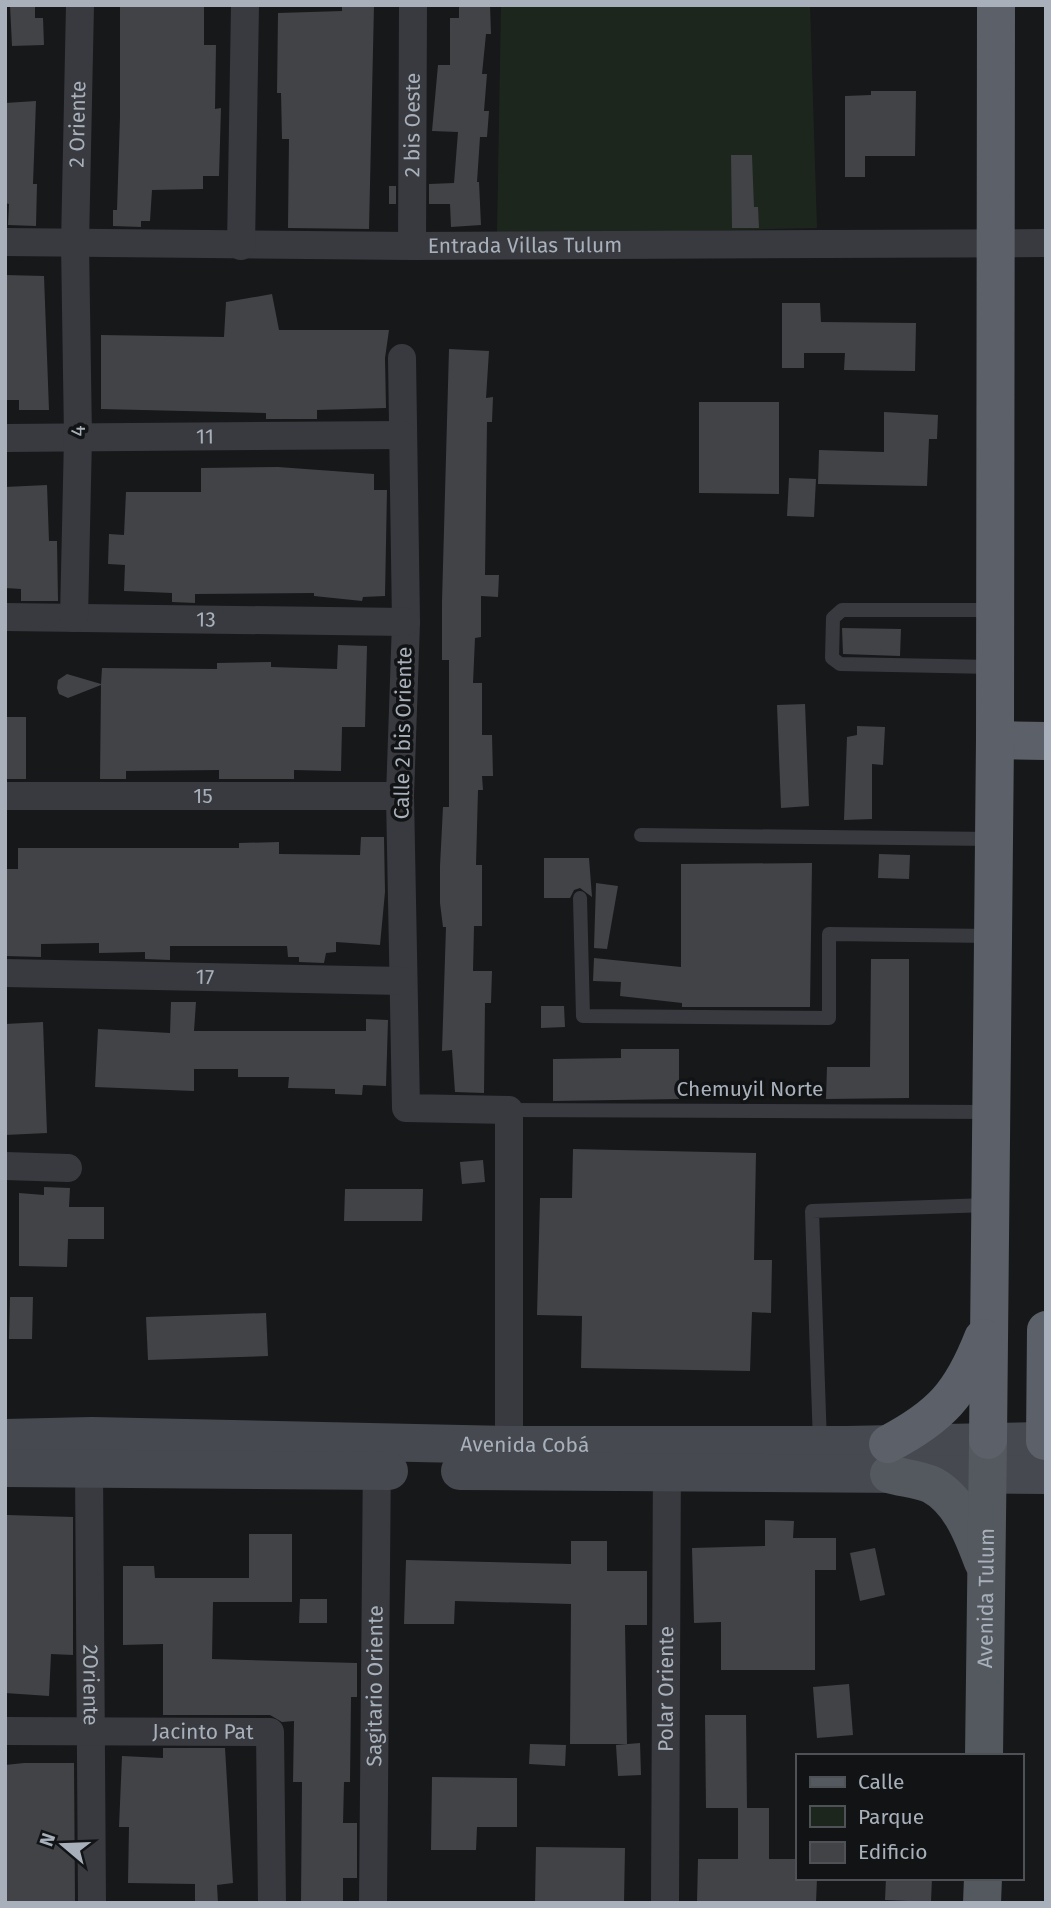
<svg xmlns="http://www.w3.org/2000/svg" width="1051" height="1908" font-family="'Fira Sans',sans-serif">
<rect width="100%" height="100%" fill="#17181a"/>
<polygon fill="#1d261d" points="501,5 810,5 817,228 497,235"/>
<g fill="#414347">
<polygon points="10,5 35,5 35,18 43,18 44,45 12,46"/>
<polygon points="120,5 204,5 204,45 216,45 215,109 221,108 219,176 203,176 203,189 152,190 150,221 141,221 141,227 113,226 113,210 117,210 120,117"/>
<polygon points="342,5 374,5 369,229 288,228 289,139 282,139 281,93 277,93 278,13 342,11"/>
<polygon points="459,5 490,5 491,34 486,34 482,74 487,74 484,111 489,111 487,137 480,137 477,182 479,182 481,225 451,227 450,204 429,204 429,184 454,183 458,132 432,131 438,65 450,65 450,18 459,18"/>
<polygon points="871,91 916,91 915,156 865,156 865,177 845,177 845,96 871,95"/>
<polygon points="36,101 33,184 37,184 36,226 8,225 9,204 5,203 5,103"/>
<polygon points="731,155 752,155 754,207 758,207 759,228 732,228"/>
<rect x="389" y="186" width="7" height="18"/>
<polygon points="5,275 44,276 49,410 19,410 19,400 5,400"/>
<polygon points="272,294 279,330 389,330 385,358 386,408 317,410 317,419 266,419 266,413 101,409 101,335 224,337 226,302"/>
<polygon points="782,303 820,303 821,322 916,323 915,371 844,370 845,353 804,353 804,368 782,368"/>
<polygon points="449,349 489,351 486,398 493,397 492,422 487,422 485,575 499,575 498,597 481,596 481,637 475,638 473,683 482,683 482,735 492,735 493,776 482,776 483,790 478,790 476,865 482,865 482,926 474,926 473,971 492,971 491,1003 485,1003 484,1093 455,1092 452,1050 442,1051 446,927 443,927 440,903 440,866 443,807 449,807 449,660 442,660 442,602"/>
<polygon points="699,402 779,402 779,494 699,493"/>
<polygon points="884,412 938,415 937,439 929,439 927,486 818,484 819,450 884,452"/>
<polygon points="278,467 374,474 374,490 387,490 385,596 363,597 362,601 314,596 314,593 195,594 195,603 172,602 172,593 124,591 125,565 108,564 109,534 124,535 126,492 201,492 201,468"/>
<polygon points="789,478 816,479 814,517 787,516"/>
<polygon points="47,485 49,541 57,541 58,601 21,601 21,589 5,588 5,487"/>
<polygon points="842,628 901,629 900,656 843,654"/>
<polygon points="338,645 367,646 365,727 342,727 341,771 294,770 294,779 219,779 219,770 126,771 126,779 100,779 101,685 68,698 59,694 57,688 58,680 67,674 101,684 102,668 217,669 217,663 271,662 271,667 337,669"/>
<polygon points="805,704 809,806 781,808 777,705"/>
<rect x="5" y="717" width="21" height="62"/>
<polygon points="857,726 885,727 883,765 872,764 872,819 844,820 847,737 857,735"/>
<polygon points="361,837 384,837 385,892 380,945 336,942 336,952 326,953 324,963 299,962 299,957 288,957 287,946 170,946 170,960 145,959 145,952 99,953 99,943 41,944 41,957 5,956 5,869 18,869 18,848 239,848 239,843 279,842 279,854 360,855"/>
<polygon points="879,854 910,855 909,879 878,878"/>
<polygon points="544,858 589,858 592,897 580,888 574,890 570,898 544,898"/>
<polygon points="812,863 810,1007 682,1007 682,1003 620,996 621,982 593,981 594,958 681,967 681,864"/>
<polygon points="596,883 618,886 607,949 594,948"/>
<polygon points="871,959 909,959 909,1098 826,1099 827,1067 870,1067"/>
<polygon points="171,1002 196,1002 194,1031 366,1031 366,1019 388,1020 386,1086 363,1085 362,1095 335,1094 335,1089 288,1088 289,1077 238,1077 238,1069 194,1069 194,1091 95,1087 98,1029 170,1033"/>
<polygon points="541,1006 564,1006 565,1027 541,1028"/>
<polygon points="43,1022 47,1133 5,1135 5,1024"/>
<polygon points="621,1049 679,1049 679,1099 553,1101 553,1059 621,1058"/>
<polygon points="573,1149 756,1153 754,1260 772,1260 771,1313 752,1312 750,1371 581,1368 582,1316 537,1315 540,1198 572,1198"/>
<polygon points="483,1160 485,1182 462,1184 460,1162"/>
<polygon points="44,1187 70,1188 69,1207 104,1207 104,1239 68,1239 67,1267 19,1266 19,1193 44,1195"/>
<polygon points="345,1189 423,1189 422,1221 344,1221"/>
<polygon points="10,1297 33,1297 32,1339 9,1339"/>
<polygon points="266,1313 268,1356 148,1360 146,1317"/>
<polygon points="7,1515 73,1517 73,1655 51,1654 49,1696 5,1693"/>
<polygon points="765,1520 794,1521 793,1538 836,1538 836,1570 815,1570 815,1670 721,1670 721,1622 694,1623 692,1548 765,1546"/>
<polygon points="249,1534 292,1534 292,1602 213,1602 212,1659 357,1663 357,1697 351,1697 350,1782 344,1782 343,1823 357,1823 357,1878 343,1878 343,1903 301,1903 302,1782 293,1782 294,1721 282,1722 270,1715 163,1715 163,1644 123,1645 123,1566 154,1566 155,1578 249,1578"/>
<polygon points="571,1541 607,1541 607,1571 647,1571 647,1625 625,1625 627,1744 570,1744 571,1604 455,1601 454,1624 404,1624 406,1560 571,1564"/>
<polygon points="875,1548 885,1595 860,1601 850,1553"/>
<polygon points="300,1599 327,1599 327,1623 299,1623"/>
<polygon points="849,1684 853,1735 817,1738 813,1687"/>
<polygon points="705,1715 746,1715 747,1808 706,1808"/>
<polygon points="640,1743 641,1775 618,1776 616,1745"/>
<polygon points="530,1744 566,1745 565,1766 529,1764"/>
<polygon points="163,1748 225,1748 233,1883 217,1885 218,1903 195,1903 195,1884 128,1883 129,1827 119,1827 122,1756 163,1758"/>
<polygon points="24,1763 74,1763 75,1903 5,1903 5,1765"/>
<polygon points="432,1777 517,1778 517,1827 477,1827 476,1850 431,1850"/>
<polygon points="738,1808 769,1808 769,1859 797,1859 797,1878 817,1878 816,1903 697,1903 698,1859 738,1859"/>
<polygon points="536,1847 625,1848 624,1903 535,1903"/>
<polygon points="886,1878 932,1878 931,1902 885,1900"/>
</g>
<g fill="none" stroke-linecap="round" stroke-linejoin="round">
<g stroke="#383a3f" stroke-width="14">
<polyline points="992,610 842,610 833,618 832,658 840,664 993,667"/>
<polyline points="641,835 993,839"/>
<polyline points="580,898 583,1016 829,1018 829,934 992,936"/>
<polyline points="509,1110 989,1112"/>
<polyline points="820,1443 812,1211 988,1205"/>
</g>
<g stroke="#383a3f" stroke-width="28">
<path id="s1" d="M 5,242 L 412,246 L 1046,243"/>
<polyline points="241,246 245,5"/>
<path id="s2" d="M 412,246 L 413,5"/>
<polyline points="402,358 406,622 400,796 406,1108 509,1110 509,1445"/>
<path id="s3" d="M 5,438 L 403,435"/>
<path id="s4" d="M 5,617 L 406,622"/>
<path id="s5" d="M 74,618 L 78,437 L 75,244 L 80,5"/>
<path id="s6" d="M 5,796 L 400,796"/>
<path id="s7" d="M 5,973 L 402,981"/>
<polyline points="5,1166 68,1168"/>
<path id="s8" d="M 89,1468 L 92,1903"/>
<path id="s9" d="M 5,1731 L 270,1732 L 272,1903"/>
<path id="s10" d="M 373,1903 L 377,1454"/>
<path id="s11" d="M 665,1903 L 667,1455"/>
</g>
<g stroke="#464950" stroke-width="38">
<path id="s12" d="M 5,1438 L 92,1436 L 509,1445 L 846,1445 L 1046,1441"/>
<polyline points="5,1468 389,1471"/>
<polyline points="460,1471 1046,1475"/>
</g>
<g stroke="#54585f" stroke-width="38">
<path d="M 889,1474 C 902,1478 920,1479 932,1485 C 960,1500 973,1535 983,1562"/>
<path id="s13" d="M 984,1756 L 988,1440"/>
<polyline points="982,1903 983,1878"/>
</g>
<g stroke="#5c6068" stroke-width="38">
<polyline points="995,740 1046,741"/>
<polyline points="988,1440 995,740 996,5"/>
<polyline points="1045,1441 1046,1330"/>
<path d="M 888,1444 C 941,1416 961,1394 983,1338"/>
</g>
</g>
<g text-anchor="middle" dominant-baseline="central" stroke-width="7" stroke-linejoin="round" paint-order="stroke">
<g font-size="21" fill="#a8b1bb" stroke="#121315">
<text stroke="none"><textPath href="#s5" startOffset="494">2 Oriente</textPath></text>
<text stroke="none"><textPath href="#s2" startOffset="121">2 bis Oeste</textPath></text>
<text stroke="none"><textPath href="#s1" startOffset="520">Entrada Villas Tulum</textPath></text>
<text transform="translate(78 431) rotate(-90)">4</text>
<text stroke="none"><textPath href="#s3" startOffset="200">11</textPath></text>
<text stroke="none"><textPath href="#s4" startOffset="201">13</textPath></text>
<text transform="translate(403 733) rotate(-89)">Calle 2 bis Oriente</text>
<text stroke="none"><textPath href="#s6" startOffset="198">15</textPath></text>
<text stroke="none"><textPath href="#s7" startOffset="200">17</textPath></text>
<text x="750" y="1089">Chemuyil Norte</text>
<text stroke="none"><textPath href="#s12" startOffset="520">Avenida Cobá</textPath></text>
<text stroke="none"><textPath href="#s13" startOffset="158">Avenida Tulum</textPath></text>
<text stroke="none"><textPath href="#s8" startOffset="217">2Oriente</textPath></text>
<text stroke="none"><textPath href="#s10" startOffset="217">Sagitario Oriente</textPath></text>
<text stroke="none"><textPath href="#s11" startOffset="214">Polar Oriente</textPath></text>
<text stroke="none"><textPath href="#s9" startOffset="198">Jacinto Pat</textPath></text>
</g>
</g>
<rect width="1051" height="1908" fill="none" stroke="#a8b1bb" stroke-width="14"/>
<rect x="796" y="1754" width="228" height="126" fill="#121315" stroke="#4e5257" stroke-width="2"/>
<rect x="810" y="1777" width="35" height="10" fill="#54585f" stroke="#4e5257" stroke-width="2"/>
<text x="858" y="1789" font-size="21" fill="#a8b1bb">Calle</text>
<rect x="810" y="1806" width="35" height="21" fill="#1d261d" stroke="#4e5257" stroke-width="2"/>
<text x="858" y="1824" font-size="21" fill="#a8b1bb">Parque</text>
<rect x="810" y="1842" width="35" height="21" fill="#414347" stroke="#4e5257" stroke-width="2"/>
<text x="858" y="1859" font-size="21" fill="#a8b1bb">Edificio</text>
<g transform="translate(63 1845) rotate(289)" stroke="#121315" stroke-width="5" paint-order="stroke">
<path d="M0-5L12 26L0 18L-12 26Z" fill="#a8b1bb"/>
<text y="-10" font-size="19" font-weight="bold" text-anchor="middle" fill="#a8b1bb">N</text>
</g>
</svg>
